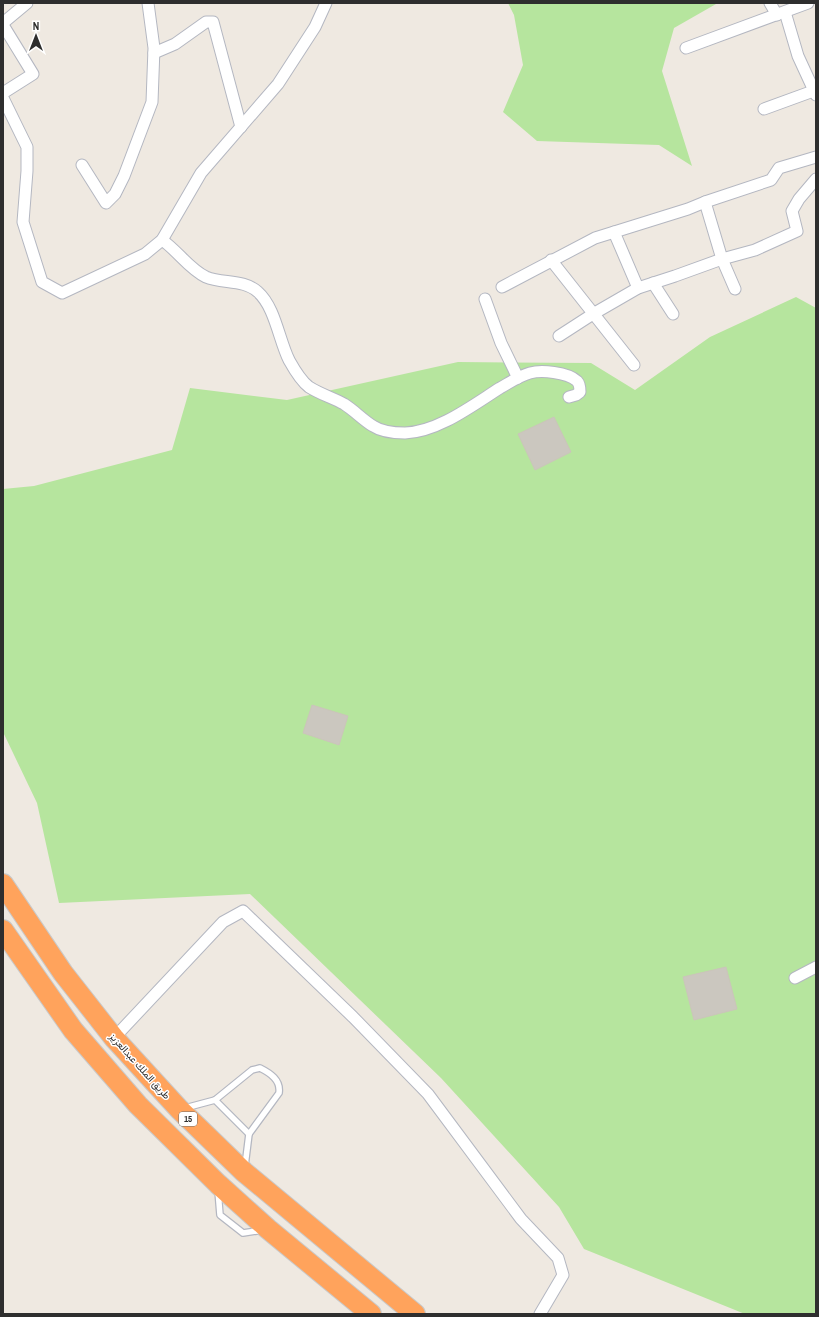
<svg xmlns="http://www.w3.org/2000/svg" width="819" height="1317" font-family="'Archivo Narrow',Vazirmatn,sans-serif">
<rect width="100%" height="100%" fill="#efe9e1"/>
<g fill="#b6e59e">
<polygon points="508,3 716,3 716,4 674,28 662,71 692,166 659,145 537,141 503,112 523,65 514,15"/>
<polygon points="796,297 816,308 816,1314 745,1314 584,1249 559,1207 441,1078 250,894 59,903 37,803 3,732 3,489 34,486 172,450 190,388 287,400 458,362 591,363 635,390 710,337"/>
</g>
<g fill="#cbc7bf" stroke="#cbc5ba">
<polygon points="554,417 571,452 535,470 518,434"/>
<polygon points="312,705 348,716 339,745 303,733"/>
<polygon points="726,967 737,1009 694,1020 683,977"/>
</g>
<g fill="none" stroke-linecap="round" stroke-linejoin="round">
<defs>
<g id="lane">
<polyline points="215,1100 249,1134"/>
<path d="M 185,1108 L 215,1100 L 252,1070 L 260,1068 C 270,1073 281,1080 279,1093 L 249,1134 L 245,1166"/>
<polyline points="218,1191 220,1215 243,1233 263,1230"/>
</g>
<g id="street">
<polyline points="770,3 777,15"/>
<polyline points="785,12 798,56 816,95"/>
<polyline points="3,23 27,3"/>
<polyline points="3,25 33,74 3,93"/>
<polyline points="686,48 808,3"/>
<polyline points="154,53 175,44 206,22 213,22 241,127"/>
<polyline points="3,98 27,147 27,171 23,222 42,282 62,293 145,254 162,240 201,173 278,84 315,27 326,3"/>
<polyline points="764,109 816,90"/>
<polyline points="82,165 106,203 115,194 124,176 152,102 154,48 148,3"/>
<polyline points="705,202 722,259 735,289"/>
<polyline points="614,232 638,288"/>
<path d="M 162,240 C 178,251 189,269 206,277 C 222,284 244,279 258,292 C 275,307 279,340 289,360 C 294,369 300,380 309,387 C 320,394 333,398 344,404 C 355,411 363,420 373,426 C 382,432 395,433 405,433 C 438,432 473,405 500,388 C 509,383 519,376 530,373 C 541,370 567,372 577,381 C 580,384 580,388 580,392 L 576,395 L 569,397"/>
<polyline points="551,260 634,365"/>
<polyline points="653,283 673,314"/>
<polyline points="502,287 595,238 688,209 705,202 771,180 779,168 816,157"/>
<polyline points="485,299 501,343 518,378"/>
<polyline points="559,336 593,314 638,288 675,276 722,259 755,250 797,231 792,211 799,199 816,179"/>
<polyline points="795,978 816,967"/>
<polyline points="114,1038 223,922 243,911 353,1017 428,1094 521,1219 558,1258 563,1275 540,1314"/>
</g>
<g id="highway">
<polyline points="3,884 63,973 114,1038 179,1109 244,1172 415,1314"/>
<polyline points="3,930 73,1030 138,1105 218,1184 268,1229 371,1314"/>
</g>
</defs>
<use href="#lane" stroke="#b4b7c1" stroke-width="8"/>
<use href="#street" stroke="#b4b7c1" stroke-width="13"/>
<use href="#highway" stroke="#c9c9c9" stroke-width="22"/>
<use href="#lane" stroke="#fff" stroke-width="5.5"/>
<use href="#street" stroke="#fff" stroke-width="11"/>
<use href="#highway" stroke="#ffa35c" stroke-width="20"/>
</g>
<g text-anchor="middle" dominant-baseline="central" stroke-width="3" stroke-linejoin="round" paint-order="stroke">
<rect fill="#fff" stroke="#6d6d6d" stroke-width="1" x="179" y="1112" width="18" height="14" rx="3"/>
<g font-size="9" font-weight="bold" fill="#2e2e2e">
<text x="188" y="1119">15</text>
</g>
<g font-size="10" fill="#2e2e2e" stroke="#fff">
<text transform="translate(140 1066) rotate(48)">طريق الملك عبدالعزيز</text>
</g>
</g>
<rect width="819" height="1317" fill="none" stroke="#2e2e2e" stroke-width="8"/>
<g transform="translate(36 36)" stroke="#ffffff" stroke-width="3" paint-order="stroke">
<path d="M0-3L7 15L0 10L-7 15Z" fill="#2e2e2e"/>
<text y="-6" font-size="11" font-weight="bold" text-anchor="middle" fill="#2e2e2e">N</text>
</g>
</svg>
